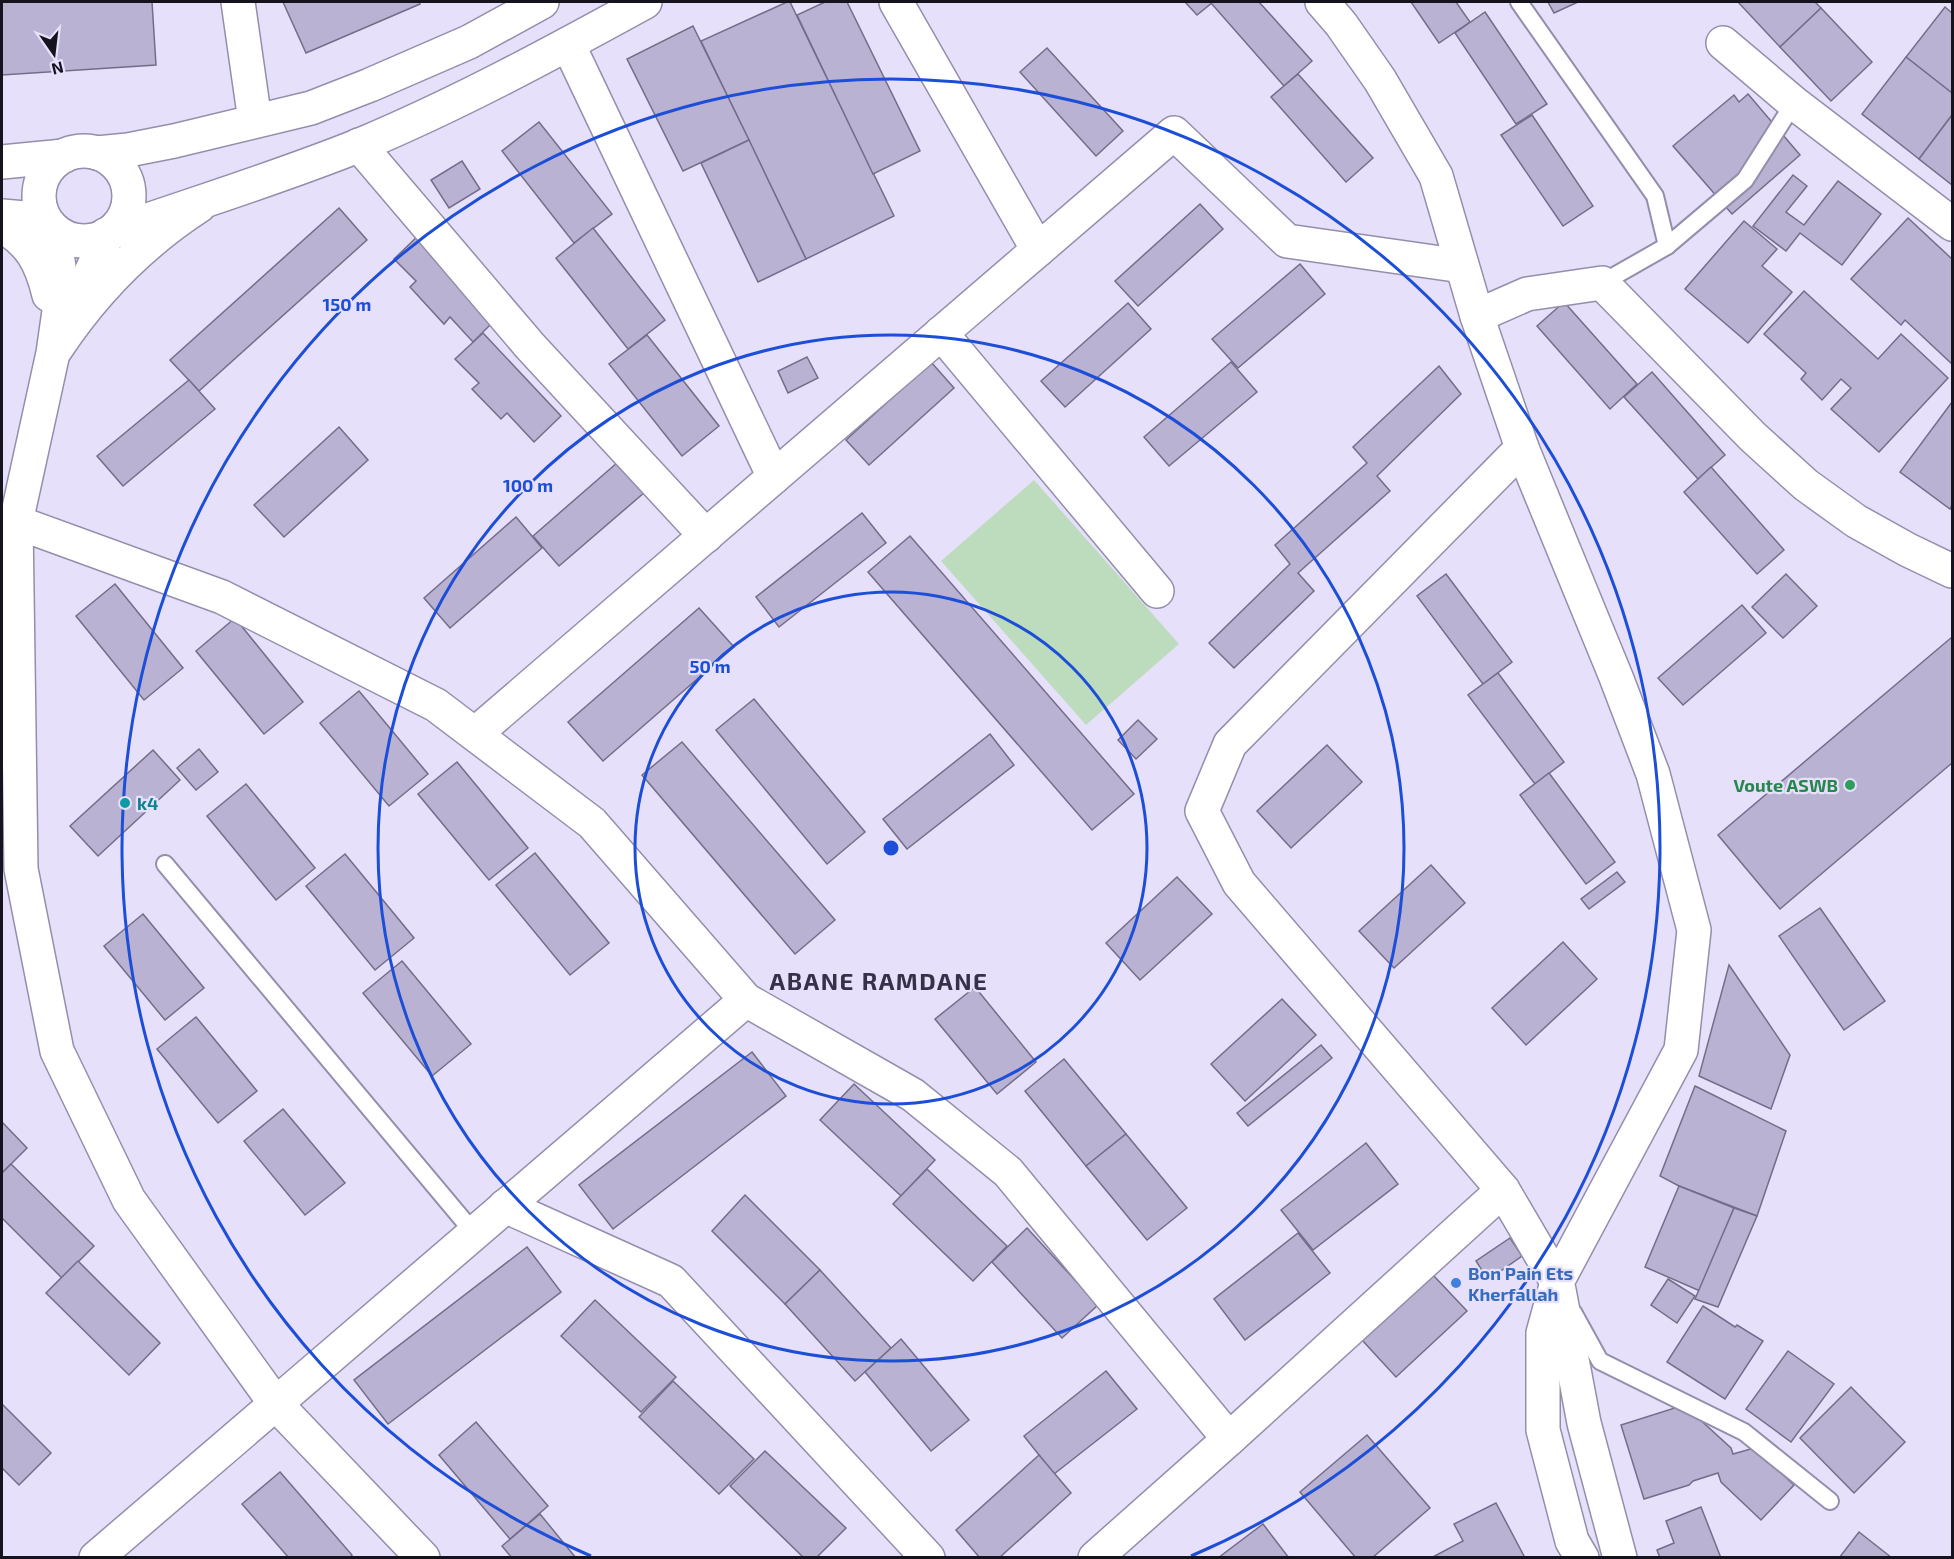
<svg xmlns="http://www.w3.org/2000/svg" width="1954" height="1559" font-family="'Exo 2',sans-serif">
<rect width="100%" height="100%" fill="#e6e0fa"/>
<polygon fill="#bddcbd" points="1034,480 1179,644 1086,725 941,561"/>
<g fill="#b9b2d2" stroke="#746d8a" stroke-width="1.5">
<polygon points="2,2 32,2 27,10 20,16 11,19 2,19"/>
<polygon points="2,2 152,2 156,65 2,75"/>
<polygon points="283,2 419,2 420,4 306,53"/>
<polygon points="787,2 790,2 894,216 806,259 701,41"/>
<polygon points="825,2 847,2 920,151 873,174 797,15"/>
<polygon points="1185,2 1213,2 1197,15"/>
<polygon points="1213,2 1259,2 1312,61 1284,86 1211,3"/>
<polygon points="1411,2 1456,2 1470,22 1439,43"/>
<polygon points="1548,2 1578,2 1554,13"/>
<polygon points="1738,2 1815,2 1821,8 1780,47"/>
<polygon points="1945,7 1952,13 1952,93 1906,57"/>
<polygon points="1821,8 1872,62 1831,101 1780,47"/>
<polygon points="1485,12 1547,104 1516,124 1455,33"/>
<polygon points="693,26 749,140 683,171 627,59"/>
<polygon points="1047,48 1123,131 1096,156 1020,72"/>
<polygon points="1906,57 1952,93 1952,115 1919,159 1862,114"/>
<polygon points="1298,74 1373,158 1346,182 1271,97"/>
<polygon points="1748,94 1800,155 1732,214 1673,146 1734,95 1739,102"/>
<polygon points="1532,115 1593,206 1563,226 1501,135"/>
<polygon points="1952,115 1952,185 1919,159"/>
<polygon points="539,122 612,214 574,243 502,151"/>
<polygon points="749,140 806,259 758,282 701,163"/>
<polygon points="462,161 480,189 449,208 431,180"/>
<polygon points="1793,175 1807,186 1786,212 1804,225 1838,181 1881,214 1842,265 1800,233 1786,251 1753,226"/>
<polygon points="1200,204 1223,229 1138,306 1115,281"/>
<polygon points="339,208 367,240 199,391 170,360"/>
<polygon points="1908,218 1952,259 1952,364 1905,320 1901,325 1851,279"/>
<polygon points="1744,221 1777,249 1762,266 1792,292 1748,343 1685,289"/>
<polygon points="593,228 665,320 628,349 556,258"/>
<polygon points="422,232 500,315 473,342 450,317 444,324 410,287 416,281 394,259"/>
<polygon points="1300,264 1325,294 1238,368 1212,339"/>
<polygon points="1804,291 1878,359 1901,334 1948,378 1879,452 1831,409 1851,388 1841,379 1822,400 1801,379 1806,373 1764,334"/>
<polygon points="1564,302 1637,384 1610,409 1537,326"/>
<polygon points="1128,303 1151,329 1065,407 1041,381"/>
<polygon points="483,333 561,416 534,442 507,413 501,419 472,389 479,383 455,359"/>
<polygon points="647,335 719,426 682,456 609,364"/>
<polygon points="807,357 818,378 788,393 778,371"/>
<polygon points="931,362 954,388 869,465 846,440"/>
<polygon points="1231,362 1257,392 1169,466 1144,437"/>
<polygon points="1439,366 1461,394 1377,476 1390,491 1298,573 1314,591 1234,668 1209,643 1290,564 1275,545 1367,463 1353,447"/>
<polygon points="1652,372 1725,455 1698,479 1624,397"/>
<polygon points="189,380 215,409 123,486 97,456"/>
<polygon points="1952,402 1952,505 1950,509 1900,472"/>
<polygon points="339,427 368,460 284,537 254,505"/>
<polygon points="618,462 645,492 559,566 533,536"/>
<polygon points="1711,467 1784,550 1757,574 1684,492"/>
<polygon points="862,513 886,543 779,627 756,597"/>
<polygon points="516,517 542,548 450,628 424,598"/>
<polygon points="910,536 1134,794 1092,830 868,572"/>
<polygon points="1446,574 1512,662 1483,684 1417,596"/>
<polygon points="1786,574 1817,606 1783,638 1752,607"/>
<polygon points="115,584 183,668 144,700 76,616"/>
<polygon points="1742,605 1766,633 1683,705 1658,678"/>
<polygon points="699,608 734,647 603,761 568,722"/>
<polygon points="235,618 303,702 264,734 196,651"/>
<polygon points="1952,637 1952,763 1780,909 1718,835"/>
<polygon points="1498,673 1564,762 1535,784 1468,695"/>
<polygon points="359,691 428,774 389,806 320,723"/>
<polygon points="754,699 865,832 827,864 716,730"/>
<polygon points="1138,720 1157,739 1136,759 1118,740"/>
<polygon points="990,734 1014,765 907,849 883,819"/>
<polygon points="682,742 835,920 795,954 642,775"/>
<polygon points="1327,745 1362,782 1291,848 1257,811"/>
<polygon points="199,749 218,772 196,790 177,768"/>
<polygon points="153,750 180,780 98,856 70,826"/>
<polygon points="457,762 528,848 489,880 418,794"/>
<polygon points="1549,773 1615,862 1586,884 1520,795"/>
<polygon points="246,784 315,868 276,900 207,816"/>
<polygon points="535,853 609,943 570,975 496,885"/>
<polygon points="345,854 414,938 375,970 306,886"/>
<polygon points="1431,865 1465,903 1394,968 1359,931"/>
<polygon points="1617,872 1625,882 1589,909 1581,899"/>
<polygon points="1177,877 1212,914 1140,980 1106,943"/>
<polygon points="1820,908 1885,1001 1844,1030 1779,936"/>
<polygon points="143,914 204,988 165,1020 104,946"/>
<polygon points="1563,942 1597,979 1526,1045 1492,1008"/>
<polygon points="402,961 471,1044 432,1076 363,993"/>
<polygon points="1729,965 1790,1055 1771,1109 1699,1076"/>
<polygon points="975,987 1036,1062 997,1094 935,1019"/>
<polygon points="1282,999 1316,1035 1245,1101 1211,1064"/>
<polygon points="196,1017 257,1091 218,1123 157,1049"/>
<polygon points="1321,1045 1332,1058 1248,1126 1237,1113"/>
<polygon points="752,1052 786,1096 613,1229 579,1185"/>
<polygon points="1064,1059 1126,1134 1086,1166 1025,1091"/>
<polygon points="854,1084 935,1160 901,1196 820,1120"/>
<polygon points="1695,1086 1786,1131 1757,1216 1679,1186 1660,1176"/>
<polygon points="283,1109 345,1183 305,1215 244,1141"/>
<polygon points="2,1122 27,1148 2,1173"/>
<polygon points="1126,1134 1187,1208 1147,1240 1086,1166"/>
<polygon points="1366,1143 1398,1184 1313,1250 1281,1210"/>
<polygon points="11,1164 94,1246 62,1278 2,1218 2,1173"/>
<polygon points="927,1169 1007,1246 973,1281 893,1204"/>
<polygon points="1679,1186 1734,1208 1700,1291 1645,1267"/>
<polygon points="745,1195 820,1270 785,1304 712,1231"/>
<polygon points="1734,1208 1757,1216 1718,1307 1695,1299"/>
<polygon points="1027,1228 1098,1305 1062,1338 992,1262"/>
<polygon points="1298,1233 1330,1273 1245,1340 1214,1299"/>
<polygon points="1510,1238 1522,1256 1488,1280 1476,1261"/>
<polygon points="527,1247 561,1292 388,1424 354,1380"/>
<polygon points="78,1261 160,1343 129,1375 46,1293"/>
<polygon points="820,1270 891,1348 855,1381 785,1304"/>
<polygon points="1433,1275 1467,1311 1396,1377 1362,1340"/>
<polygon points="1668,1279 1695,1296 1677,1323 1651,1305"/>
<polygon points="595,1300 676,1377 641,1412 561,1336"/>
<polygon points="1703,1306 1735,1327 1737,1325 1763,1341 1725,1399 1667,1362"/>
<polygon points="901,1339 969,1420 931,1451 865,1372"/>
<polygon points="1788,1351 1834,1384 1791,1442 1746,1409"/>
<polygon points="1106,1371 1137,1409 1054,1474 1024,1436"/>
<polygon points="673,1381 754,1459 719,1494 639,1417"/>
<polygon points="1851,1387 1905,1442 1854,1493 1800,1438"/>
<polygon points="2,1404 51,1453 19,1485 2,1468"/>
<polygon points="1684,1405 1731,1448 1733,1454 1754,1448 1794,1485 1761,1520 1721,1482 1718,1473 1693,1481 1689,1485 1644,1499 1621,1425"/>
<polygon points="476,1422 548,1506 510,1539 439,1455"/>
<polygon points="1367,1435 1430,1508 1372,1558 1356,1558 1300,1492"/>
<polygon points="765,1451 846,1528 816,1558 804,1558 730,1486"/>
<polygon points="1039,1455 1071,1493 999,1558 980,1558 956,1530"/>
<polygon points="280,1472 352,1555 350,1558 289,1558 242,1504"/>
<polygon points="1496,1503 1525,1558 1431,1558 1463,1541 1454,1524"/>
<polygon points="1701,1507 1721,1558 1660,1558 1657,1550 1674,1543 1666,1521"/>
<polygon points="540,1514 576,1558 512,1558 502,1546"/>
<polygon points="1263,1524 1289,1558 1218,1558"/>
<polygon points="1859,1532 1892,1558 1839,1558"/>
</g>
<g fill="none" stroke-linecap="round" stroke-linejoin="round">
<defs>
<g id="lane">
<polyline points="1519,2 1655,196 1667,246 1602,283"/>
<polyline points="1667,246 1745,180 1794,103"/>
<polyline points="165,864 474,1233"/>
<polyline points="1573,1312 1600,1361 1744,1432 1830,1501"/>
</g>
<g id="street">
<polyline points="238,2 255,121"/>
<polyline points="896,2 1038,250"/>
<polyline points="1723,43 1794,103 1952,224"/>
<polyline points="568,44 774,477"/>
<polyline points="359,145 530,346 706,536"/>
<path d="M 2,226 C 31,243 41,262 49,295"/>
<polyline points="54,230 60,275 59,311 53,353 16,522 21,869 57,1051 129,1200 275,1403 423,1558"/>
<polyline points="76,305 103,246 105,235"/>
<polyline points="1477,316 1527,294 1602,283 1753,437 1806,485 1856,521 1908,550 1952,571"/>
<polyline points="941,333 1157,591"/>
<path d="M 56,349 C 93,293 142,243 199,206"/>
<polyline points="1522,448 1230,744 1202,811 1239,883 1503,1190 1557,1282"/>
<polyline points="16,522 222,597 436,705 592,823 746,1000 913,1095 1008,1172 1229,1439"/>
<polyline points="475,734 1174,133 1287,241 1462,266"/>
<polyline points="505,1206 671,1281 928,1558"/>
<polyline points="96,1558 746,1000"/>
<polyline points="1095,1558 1229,1439 1503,1190"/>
</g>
<g id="secondary">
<polyline points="1322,2 1341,24 1380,80 1436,176 1477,316 1522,448 1616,677 1653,774 1694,930 1681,1050 1557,1282 1543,1333 1543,1430 1572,1541 1582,1558"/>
<circle cx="84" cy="196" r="45"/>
<polyline points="97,153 128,150 174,141 311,108 370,85 469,42 542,2"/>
<polyline points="2,162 64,156"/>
<polyline points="2,216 25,218 50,226"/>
<path d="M 110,233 C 193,204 278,178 360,145 C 458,104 552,53 645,2"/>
<polyline points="1559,1290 1584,1423 1620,1558"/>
</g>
</defs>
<use href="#lane" stroke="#948eac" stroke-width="20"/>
<use href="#street" stroke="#948eac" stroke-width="36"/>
<use href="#secondary" stroke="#948eac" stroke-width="36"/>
<use href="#lane" stroke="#fff" stroke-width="16"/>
<use href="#street" stroke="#fff" stroke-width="33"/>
<use href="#secondary" stroke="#fff" stroke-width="33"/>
</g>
<g fill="none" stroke="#1d4ed8" stroke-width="3">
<circle cx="891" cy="848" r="256"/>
<circle cx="891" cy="848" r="513"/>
<path d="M591 1556A769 769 0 1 1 1191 1556"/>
</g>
<circle fill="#2e9e5b" stroke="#e6e0fa" stroke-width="2" cx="1850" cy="785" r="6"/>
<circle fill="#0f9aa8" stroke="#e6e0fa" stroke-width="2" cx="125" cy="803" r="6"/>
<circle fill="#3f7fe0" stroke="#e6e0fa" stroke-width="2" cx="1456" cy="1283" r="6"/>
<g text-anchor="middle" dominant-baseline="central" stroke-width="4.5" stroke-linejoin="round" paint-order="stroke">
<g font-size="18" font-weight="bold" fill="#27864d" stroke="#e6e0fa" text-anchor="end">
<text x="1838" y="785">Voute ASWB</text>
</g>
<g font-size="18" font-weight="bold" fill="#0d838f" stroke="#e6e0fa" text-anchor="start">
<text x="137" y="803">k4</text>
</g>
<g font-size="18" font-weight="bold" fill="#366cbe" stroke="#e6e0fa" text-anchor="start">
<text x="1468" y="1273">Bon Pain Ets<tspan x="1468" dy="21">Kherfallah</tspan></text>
</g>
<g font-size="24" font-weight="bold" letter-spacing="1.5" fill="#363049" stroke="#e6e0fa">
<text x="879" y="980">ABANE RAMDANE</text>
</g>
</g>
<circle cx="891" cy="848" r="9" fill="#1d4ed8" stroke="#e6e0fa" stroke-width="3"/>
<g font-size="18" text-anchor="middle" font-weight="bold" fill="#1d4ed8" stroke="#e6e0fa" stroke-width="4.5" stroke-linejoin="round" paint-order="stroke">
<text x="347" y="311">150 m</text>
<text x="528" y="492">100 m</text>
<text x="710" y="673">50 m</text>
</g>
<rect width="1954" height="1559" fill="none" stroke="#15131e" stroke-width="6"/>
<g transform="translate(54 54) rotate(166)" stroke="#e6e0fa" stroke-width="4.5" paint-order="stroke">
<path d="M0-4.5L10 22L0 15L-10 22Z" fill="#15131e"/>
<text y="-9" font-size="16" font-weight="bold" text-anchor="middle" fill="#15131e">N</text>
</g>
</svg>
